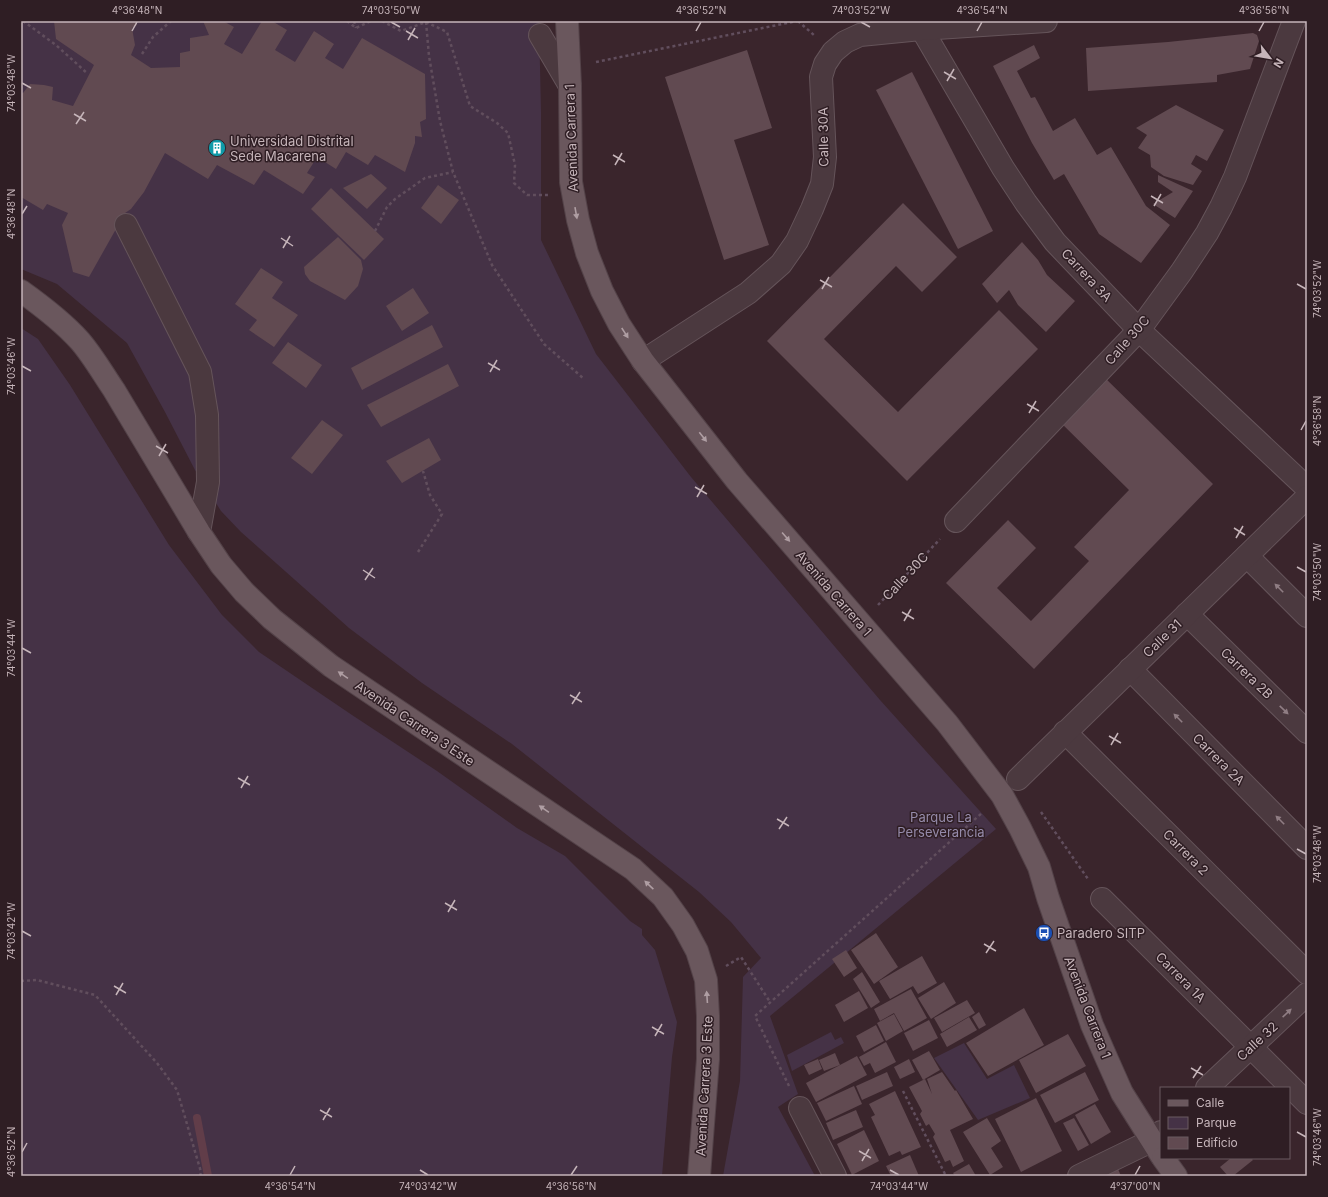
<svg xmlns="http://www.w3.org/2000/svg" width="1328" height="1197" font-family="Inter,sans-serif">
<rect width="100%" height="100%" fill="#3a252c"/>
<g fill="#453246">
<polygon points="21,21 539,21 541,112 541,240 596,354 691,477 880,700 996,829 770,1016 798,1094 778,1107 815,1176 723,1176 740,1081 743,977 761,958 731,922 699,892 512,744 422,683 349,628 241,532 221,511 195,470 165,412 127,343 57,284 21,269"/>
<polygon points="21,328 38,339 70,385 169,545 222,615 259,652 352,715 437,771 517,828 565,856 630,921 642,929 642,935 655,950 677,1022 672,1057 662,1176 21,1176"/>
<polygon points="831,1032 835,1040 841,1037 844,1043 792,1071 787,1055"/>
<polygon points="964,1043 987,1079 1014,1065 1030,1098 978,1120 934,1058"/>
</g>
<g fill="none" stroke-linecap="round" stroke-linejoin="round">
<polyline stroke="#613d49" stroke-width="8" points="197,1118 208,1176"/>
</g>
<g fill="#614a51">
<polygon points="54,21 137,21 137,25 132,28 135,45 131,55 151,68 180,67 180,53 190,51 190,38 209,35 203,21 223,21 234,27 224,44 242,54 262,21 272,21 287,30 275,50 295,62 314,31 334,44 325,58 343,69 362,38 425,74 426,119 420,122 422,137 415,136 415,143 405,172 375,155 368,165 346,152 336,169 317,157 307,173 315,177 303,194 264,170 254,185 217,165 208,179 165,153 144,192 131,209 125,213 89,277 73,272 62,225 68,213 47,204 43,210 21,197 21,92 23,93 30,84 44,85 53,87 52,100 73,106 94,65 56,39"/>
<polygon points="1253,33 1257,35 1259,41 1250,69 1217,75 1217,82 1088,91 1086,48 1168,42"/>
<polygon points="1034,45 1040,58 1017,71 1031,98 1035,97 1053,131 1075,118 1097,155 1111,147 1146,206 1170,225 1141,263 1099,234 1064,174 1054,180 1032,143 993,66"/>
<polygon points="747,50 772,128 734,140 769,245 724,260 665,77"/>
<polygon points="912,72 993,231 958,249 876,90"/>
<polygon points="1176,105 1224,130 1207,161 1196,155 1191,164 1202,171 1193,185 1164,176 1151,167 1150,155 1138,148 1147,135 1136,128"/>
<polygon points="371,174 387,188 367,209 343,188"/>
<polygon points="1158,175 1193,191 1175,218 1153,204 1173,192 1158,182"/>
<polygon points="438,185 459,200 441,224 421,208"/>
<polygon points="331,188 384,239 364,260 311,209"/>
<polygon points="903,203 957,257 922,292 896,266 824,339 898,412 999,310 1038,349 907,481 767,341"/>
<polygon points="338,237 361,260 363,269 358,286 345,300 310,281 305,274 304,267"/>
<polygon points="1022,242 1038,260 1047,275 1075,301 1046,332 1018,305 1009,290 997,303 982,284"/>
<polygon points="261,268 283,282 272,298 298,315 274,347 249,330 257,320 235,304"/>
<polygon points="413,288 429,313 402,331 386,306"/>
<polygon points="432,325 443,347 362,390 351,368"/>
<polygon points="288,342 322,365 306,388 272,363"/>
<polygon points="448,364 459,386 381,427 367,405"/>
<polygon points="1101,374 1213,484 1034,669 946,583 1008,520 1036,548 997,588 1031,621 1089,561 1074,547 1129,490 1057,419"/>
<polygon points="322,420 343,435 312,474 291,458"/>
<polygon points="429,438 441,460 402,483 386,461"/>
<polygon points="876,933 898,967 874,984 851,950"/>
<polygon points="846,950 857,968 844,977 832,959"/>
<polygon points="922,956 937,983 918,994 913,986 890,999 879,981"/>
<polygon points="862,972 880,1002 871,1008 853,979"/>
<polygon points="944,982 956,1003 931,1019 918,998"/>
<polygon points="911,989 927,1018 904,1031 894,1013 880,1021 874,1009"/>
<polygon points="859,991 868,1008 844,1022 835,1005"/>
<polygon points="967,1000 975,1013 942,1032 934,1018"/>
<polygon points="1024,1008 1044,1045 988,1076 966,1043"/>
<polygon points="979,1012 986,1025 979,1029 972,1017"/>
<polygon points="894,1014 903,1031 886,1041 877,1023"/>
<polygon points="969,1017 977,1030 947,1047 940,1034"/>
<polygon points="929,1020 938,1038 913,1051 904,1033"/>
<polygon points="876,1025 884,1041 864,1052 856,1036"/>
<polygon points="1068,1034 1086,1066 1036,1093 1019,1060"/>
<polygon points="886,1042 896,1062 875,1073 870,1063 864,1066 859,1057"/>
<polygon points="929,1051 940,1070 923,1080 912,1060"/>
<polygon points="835,1053 840,1065 824,1071 819,1060"/>
<polygon points="857,1056 867,1075 816,1102 806,1083"/>
<polygon points="818,1059 822,1069 809,1075 804,1065"/>
<polygon points="909,1059 915,1072 900,1079 894,1067"/>
<polygon points="887,1072 893,1086 862,1100 856,1086"/>
<polygon points="942,1072 955,1091 956,1090 973,1119 950,1130 964,1161 953,1167 950,1160 945,1162 933,1137 935,1134 929,1124 926,1126 920,1114 922,1111 909,1087 925,1079 932,1094 927,1079"/>
<polygon points="1085,1072 1099,1100 1055,1123 1040,1095"/>
<polygon points="854,1086 862,1104 826,1121 817,1103"/>
<polygon points="895,1091 921,1147 902,1155 900,1151 889,1156 871,1117 875,1115 869,1104"/>
<polygon points="1036,1098 1062,1151 1021,1172 995,1119"/>
<polygon points="1095,1104 1111,1132 1091,1144 1075,1115"/>
<polygon points="856,1110 863,1127 833,1140 826,1123"/>
<polygon points="987,1118 1001,1141 991,1148 1003,1167 990,1175 963,1132"/>
<polygon points="1074,1118 1089,1145 1078,1151 1063,1123"/>
<polygon points="864,1130 879,1161 852,1175 837,1144"/>
<polygon points="910,1155 919,1176 891,1176 886,1166"/>
<polygon points="1231,1158 1251,1158 1253,1160 1233,1176 1228,1176 1220,1167"/>
<polygon points="969,1164 976,1176 955,1176 953,1173"/>
<polygon points="1118,1169 1121,1176 1103,1176"/>
</g>
<g fill="none" stroke-linecap="round" stroke-linejoin="round">
<defs>
<g id="minor">
<polyline points="917,21 1003,168 1026,203 1055,242 1139,330 1307,488"/>
<polyline points="540,35 570,86"/>
<polyline points="126,225 200,372 207,415 208,482 199,532"/>
<polyline points="643,361 748,293 781,264 797,241 812,209 822,184 825,157 821,77 825,64 833,52 845,42 860,35 921,29 1046,21"/>
<polyline points="956,521 1139,330 1182,271 1207,233 1221,207 1235,177 1294,21"/>
<polyline points="1247,556 1307,616"/>
<polyline points="1187,614 1307,732"/>
<polyline points="1130,669 1307,848"/>
<polyline points="1065,732 1307,973"/>
<polyline points="1018,779 1307,497"/>
<polyline points="1102,899 1307,1103"/>
<polyline points="1207,1088 1307,994"/>
<polyline points="800,1108 835,1176"/>
<polyline points="1079,1176 1151,1141 1161,1132"/>
</g>
<g id="major">
<polyline points="567,21 570,86 571,182 578,220 587,253 602,291 619,324 643,361 737,481 947,723 1002,795 1020,828 1039,867 1048,898 1092,1025 1106,1057 1122,1093 1161,1155"/>
<path d="M 21,291 C 42,306 63,322 80,341 C 93,356 103,374 114,390 L 199,532 L 221,565 L 244,592 L 272,619 L 331,666 L 633,869 L 663,897 L 683,925 L 697,951 L 706,980 L 708,1016 L 708,1059 L 699,1176"/>
<polyline points="1163,1158 1176,1176"/>
</g>
</defs>
<use href="#minor" stroke="#65545a" stroke-width="24"/>
<use href="#major" stroke="#534248" stroke-width="24"/>
<g stroke="#614e5d" stroke-width="2.5" stroke-dasharray="3 3" stroke-linecap="butt">
<polyline points="23,21 56,45 88,74"/>
<polyline points="302,21 303,21"/>
<polyline points="347,21 356,28 371,21"/>
<polyline points="354,21 356,28"/>
<polyline points="382,21 401,31 426,22 447,32 470,106 497,123 508,133 515,165 514,183 527,195 548,195"/>
<polyline points="798,21 815,36"/>
<polyline points="426,22 429,56 440,121 453,172 492,265 544,344 583,378"/>
<polyline points="142,54 153,37 171,21"/>
<polyline points="596,62 797,21"/>
<polyline points="375,231 387,207 395,199 425,178 453,172"/>
<polyline points="418,552 442,514 430,495 423,471"/>
<polyline points="878,605 940,539"/>
<polyline points="1041,812 1088,879"/>
<polyline points="726,966 741,957 770,1002"/>
<polyline points="21,981 37,980 95,995 157,1063 177,1090 201,1172 200,1176"/>
<polyline points="789,1086 755,1016 983,812"/>
<polyline points="903,1091 946,1176"/>
</g>
<use href="#minor" stroke="#4b393f" stroke-width="22"/>
<use href="#major" stroke="#6a575d" stroke-width="22"/>
</g>
<defs><path id="oneway-solid" d="M-6-.8H1V-3.2L6.5 0L1 3.2V.8H-6Z"/></defs>
<g fill="#af9ea3">
<use href="#oneway-solid" transform="translate(576 213) rotate(80)"/>
<use href="#oneway-solid" transform="translate(625 333) rotate(57)"/>
<use href="#oneway-solid" transform="translate(703 437) rotate(52)"/>
<use href="#oneway-solid" transform="translate(786 537) rotate(49)"/>
<use href="#oneway-solid" transform="translate(343 675) rotate(-146)"/>
<use href="#oneway-solid" transform="translate(544 809) rotate(-146)"/>
<use href="#oneway-solid" transform="translate(649 885) rotate(-137)"/>
<use href="#oneway-solid" transform="translate(707 997) rotate(-94)"/>
</g>
<g fill="#8f7d83">
<use href="#oneway-solid" transform="translate(1279 588) rotate(-135)"/>
<use href="#oneway-solid" transform="translate(1284 710) rotate(44)"/>
<use href="#oneway-solid" transform="translate(1178 718) rotate(-135)"/>
<use href="#oneway-solid" transform="translate(1280 820) rotate(-135)"/>
<use href="#oneway-solid" transform="translate(1287 1013) rotate(-43)"/>
</g>
<path fill="none" stroke="#c6b5ba" stroke-width="1.5" d="M 391,22 L 400,27M 861,22 L 870,27M 132,31 L 137,22M 406,31 L 418,38M 696,31 L 701,22M 977,31 L 982,22M 1259,31 L 1264,22M 408,40 L 415,28M 944,72 L 956,79M 947,81 L 954,69M 22,83 L 31,88M 74,114 L 86,121M 76,124 L 84,112M 613,155 L 625,162M 615,165 L 622,153M 1151,196 L 1163,203M 1154,206 L 1161,194M 22,214 L 27,206M 281,238 L 293,246M 283,248 L 290,236M 820,280 L 832,287M 1297,284 L 1306,289M 822,289 L 829,277M 488,363 L 500,370M 22,366 L 31,371M 490,372 L 497,360M 1027,404 L 1039,411M 1029,413 L 1036,401M 1301,430 L 1306,421M 156,446 L 168,453M 159,456 L 166,444M 695,487 L 707,494M 697,497 L 704,485M 1234,528 L 1245,535M 1236,538 L 1243,526M 1297,567 L 1306,572M 363,570 L 375,578M 365,580 L 373,568M 902,612 L 914,619M 904,621 L 911,609M 22,648 L 31,653M 570,695 L 582,702M 572,704 L 580,692M 1109,736 L 1121,743M 1111,745 L 1118,733M 238,778 L 250,785M 241,788 L 248,776M 777,819 L 789,826M 779,829 L 787,817M 1297,849 L 1306,854M 445,903 L 457,910M 448,912 L 455,900M 22,931 L 31,936M 984,944 L 996,951M 986,953 L 994,941M 114,986 L 126,993M 116,995 L 123,983M 652,1027 L 664,1034M 655,1036 L 662,1024M 1191,1068 L 1203,1075M 1193,1078 L 1201,1066M 320,1110 L 332,1117M 323,1120 L 330,1108M 1297,1132 L 1306,1137M 859,1151 L 871,1158M 22,1152 L 27,1143M 862,1161 L 869,1149M 420,1170 L 428,1175M 890,1170 L 899,1175M 290,1175 L 295,1166M 571,1175 L 577,1166M 1135,1175 L 1140,1166"/>
<defs>
<symbol id="building-disc" viewBox="-11 -11 22 22"><circle r="9.5" fill="#0f9aa8" stroke="#2f1e24"/><path d="M-4-6H4V6H1V3H-1V6H-4ZM-2.5-4.3h1.7v1.8h-1.7ZM.8-4.3h1.7v1.8H.8ZM-2.5-1h1.7V.8h-1.7ZM.8-1h1.7V.8H.8Z" fill="#fff"/></symbol>
<symbol id="bus-disc" viewBox="-11 -11 22 22"><circle r="9.5" fill="#1a4fb4" stroke="#2f1e24"/><path d="M-5-6H5V4H4V6H2V4H-2V6H-4V4H-5ZM-3.5-4V0h7V-4ZM-3.5 1.2v1.5H-2V1.2ZM2 1.2v1.5H3.5V1.2Z" fill="#fff"/></symbol>
</defs>
<g fill-rule="evenodd">
<use href="#building-disc" x="207" y="138" width="20" height="20"/>
<use href="#bus-disc" x="1034" y="923" width="20" height="20"/>
</g>
<g text-anchor="middle" dominant-baseline="central" stroke-width="3" stroke-linejoin="round" paint-order="stroke">
<g font-size="13" fill="#c6b5ba" stroke="#2f1e24">
<text transform="translate(823 137) rotate(-91)">Calle 30A</text>
<text transform="translate(571 138) rotate(-92)">Avenida Carrera 1</text>
<text transform="translate(1087 275) rotate(47)">Carrera 3A</text>
<text transform="translate(1127 340) rotate(-49)">Calle 30C</text>
<text transform="translate(905 576) rotate(-47)">Calle 30C</text>
<text transform="translate(834 593) rotate(49)">Avenida Carrera 1</text>
<text transform="translate(1162 638) rotate(-44)">Calle 31</text>
<text transform="translate(1247 673) rotate(44)">Carrera 2B</text>
<text transform="translate(415 723) rotate(34)">Avenida Carrera 3 Este</text>
<text transform="translate(1219 759) rotate(45)">Carrera 2A</text>
<text transform="translate(1186 852) rotate(45)">Carrera 2</text>
<text transform="translate(1181 977) rotate(45)">Carrera 1A</text>
<text transform="translate(1088 1007) rotate(69)">Avenida Carrera 1</text>
<text transform="translate(1257 1041) rotate(-43)">Calle 32</text>
<text transform="translate(704 1086) rotate(-87)">Avenida Carrera 3 Este</text>
</g>
<g font-size="13" fill="#c6b5ba" stroke="#2f1e24" text-anchor="start">
<text x="230" y="141">Universidad Distrital<tspan x="230" dy="15">Sede Macarena</tspan></text>
<text x="1057" y="933">Paradero SITP</text>
</g>
<g font-size="13" fill="#958baa" stroke="#2f1e24">
<text x="941" y="817">Parque La<tspan x="941" dy="15">Perseverancia</tspan></text>
</g>
</g>
<rect width="1328" height="1197" fill="none" stroke="#2f1e24" stroke-width="44"/>
<rect x="1160" y="1087" width="130" height="72" fill="#2f1e24" stroke="#6b5a60"/>
<rect x="1168" y="1100" width="20" height="6" fill="#6a575d" stroke="#6b5a60"/>
<text x="1196" y="1107" font-size="12" fill="#c6b5ba">Calle</text>
<rect x="1168" y="1117" width="20" height="12" fill="#453246" stroke="#6b5a60"/>
<text x="1196" y="1127" font-size="12" fill="#c6b5ba">Parque</text>
<rect x="1168" y="1137" width="20" height="12" fill="#614a51" stroke="#6b5a60"/>
<text x="1196" y="1147" font-size="12" fill="#c6b5ba">Edificio</text>
<g transform="translate(1270 58) rotate(121)" stroke="#2f1e24" stroke-width="3" paint-order="stroke">
<path d="M0-3L7 15L0 10L-7 15Z" fill="#c6b5ba"/>
<text y="-6" font-size="11" font-weight="bold" text-anchor="middle" fill="#c6b5ba">N</text>
</g>
<rect x="22" y="22" width="1284" height="1153" fill="none" stroke="#c6b5ba" stroke-width="1.5"/>
<g font-size="10" text-anchor="middle" fill="#c6b5ba">
<text x="137" y="14">4°36'48"N</text>
<text x="391" y="14">74°03'50"W</text>
<text x="701" y="14">4°36'52"N</text>
<text x="861" y="14">74°03'52"W</text>
<text x="982" y="14">4°36'54"N</text>
<text x="1264" y="14">4°36'56"N</text>
<text transform="translate(11 83) rotate(-90)" y="4">74°03'48"W</text>
<text transform="translate(11 214) rotate(-90)" y="4">4°36'48"N</text>
<text transform="translate(1317 289) rotate(-90)" y="4">74°03'52"W</text>
<text transform="translate(11 366) rotate(-90)" y="4">74°03'46"W</text>
<text transform="translate(1317 421) rotate(-90)" y="4">4°36'58"N</text>
<text transform="translate(1317 572) rotate(-90)" y="4">74°03'50"W</text>
<text transform="translate(11 648) rotate(-90)" y="4">74°03'44"W</text>
<text transform="translate(1317 854) rotate(-90)" y="4">74°03'48"W</text>
<text transform="translate(11 931) rotate(-90)" y="4">74°03'42"W</text>
<text transform="translate(1317 1137) rotate(-90)" y="4">74°03'46"W</text>
<text transform="translate(11 1152) rotate(-90)" y="4">4°36'52"N</text>
<text x="290" y="1190">4°36'54"N</text>
<text x="428" y="1190">74°03'42"W</text>
<text x="571" y="1190">4°36'56"N</text>
<text x="899" y="1190">74°03'44"W</text>
<text x="1135" y="1190">4°37'00"N</text>
</g>
</svg>
